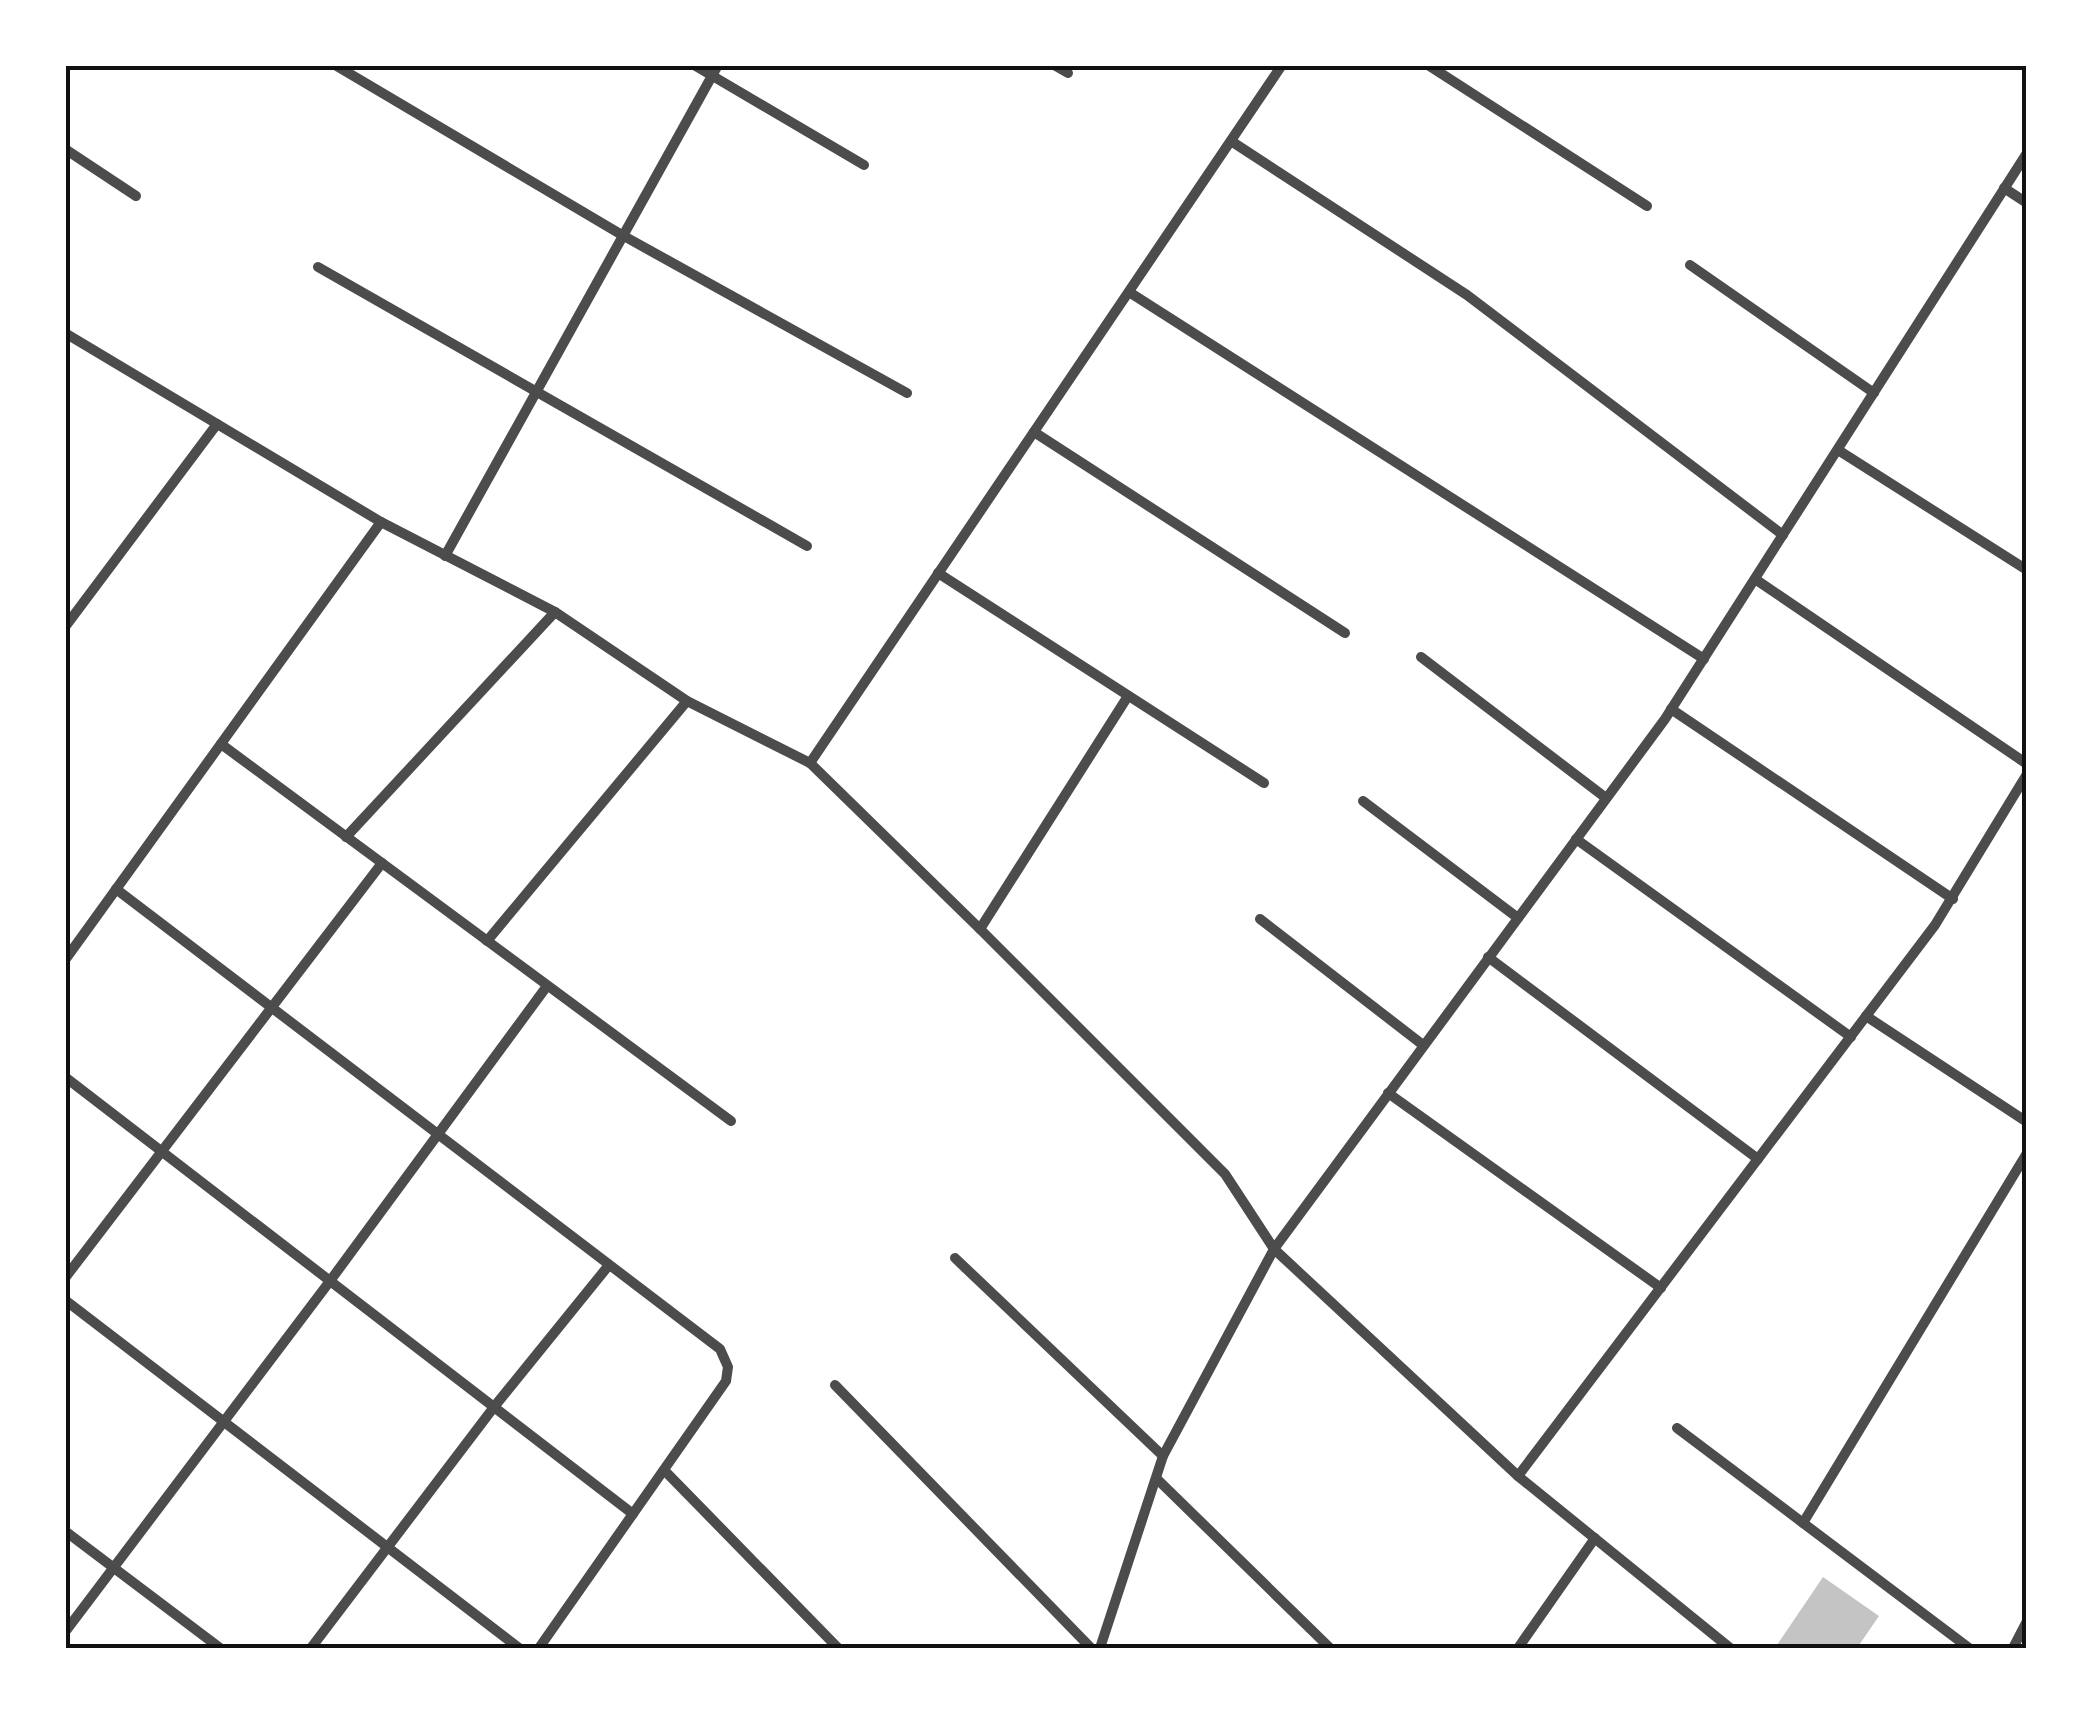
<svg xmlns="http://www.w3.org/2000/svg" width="2092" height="1713" font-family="'Work Sans',sans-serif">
<rect width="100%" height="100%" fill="#fff"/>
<polygon fill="#c4c4c4" points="1823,1577 1879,1616 1857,1648 1775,1648"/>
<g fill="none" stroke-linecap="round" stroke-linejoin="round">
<g stroke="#4c4c4c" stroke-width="10">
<polyline points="335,65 622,235 907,393"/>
<polyline points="694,65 864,165"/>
<polyline points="1054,65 1068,73"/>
<polyline points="1428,65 1647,206"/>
<polyline points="1231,141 1467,295 1783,535"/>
<polyline points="65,149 136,196"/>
<polyline points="2004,188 2027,203"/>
<polyline points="1690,265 1874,393"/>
<polyline points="318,267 807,546"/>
<polyline points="1129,292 1704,659"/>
<polyline points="65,333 381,522 555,612 687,701 810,763 980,929 1225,1174 1274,1249 1518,1476 1730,1648"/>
<polyline points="1034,432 1345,633"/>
<polyline points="1838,450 2027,570"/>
<polyline points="445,556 718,65"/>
<polyline points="938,573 1264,783"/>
<polyline points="1755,579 2027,764"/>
<polyline points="65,627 217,424"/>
<polyline points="1421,657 1606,798"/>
<polyline points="1671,709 1953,899"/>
<polyline points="221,744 731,1121"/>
<polyline points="810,763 1282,65"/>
<polyline points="1363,801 1518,918"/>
<polyline points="346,837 555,612"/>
<polyline points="1576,839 1851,1037"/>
<polyline points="116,889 720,1349 728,1367 726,1381 539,1648"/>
<polyline points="1260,919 1423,1045"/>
<polyline points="980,929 1128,696"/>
<polyline points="487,941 687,701"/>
<polyline points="1488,957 1758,1159"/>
<polyline points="65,960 381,522"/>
<polyline points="1866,1016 2027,1122"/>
<polyline points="65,1077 633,1514"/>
<polyline points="1388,1093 1661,1288"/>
<polyline points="955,1258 1163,1456"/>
<polyline points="65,1278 382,863"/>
<polyline points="65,1300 519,1648"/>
<polyline points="835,1385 1091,1648"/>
<polyline points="1677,1428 1969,1648"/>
<polyline points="664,1470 838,1648"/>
<polyline points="1518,1476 1935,925 2027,774"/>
<polyline points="1157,1479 1330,1648"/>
<polyline points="1803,1523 2027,1153"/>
<polyline points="65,1531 220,1648"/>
<polyline points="65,1632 330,1281 547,986"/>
<polyline points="311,1648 494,1407 609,1265"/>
<polyline points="1100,1648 1163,1456 1274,1249 1665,719 2027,153"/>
<polyline points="1518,1648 1595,1538"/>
<polyline points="2013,1648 2027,1621"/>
</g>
</g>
<rect width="2092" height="1713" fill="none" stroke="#ffffff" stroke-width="135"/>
<rect x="68" y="68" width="1956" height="1578" fill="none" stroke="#111" stroke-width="4"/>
</svg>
